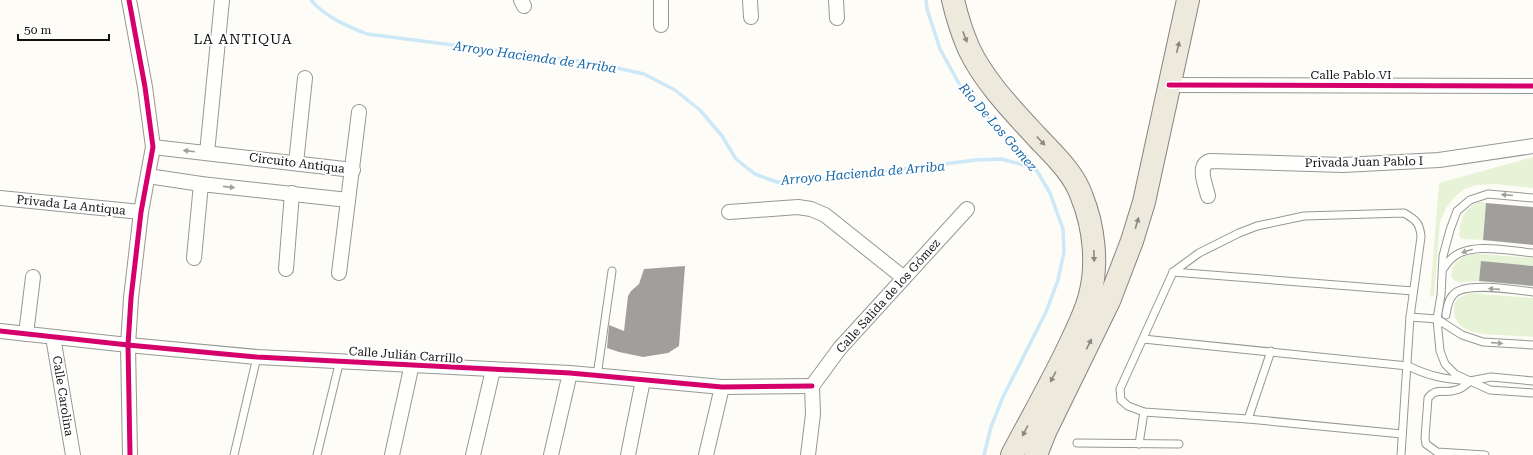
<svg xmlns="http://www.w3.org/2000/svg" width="1533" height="455" font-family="'Roboto Serif',serif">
<rect width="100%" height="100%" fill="#fdfcf7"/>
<g fill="#e7f3d7">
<polygon points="1533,157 1533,188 1495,184 1477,185 1464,189 1455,197 1447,206 1440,222 1434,296 1430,297 1439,183"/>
<path d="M 1479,202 L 1486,203 L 1483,240 L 1462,239 L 1459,236 C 1461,219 1462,210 1479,202 Z"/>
<path d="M 1472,254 L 1481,254 L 1533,258 L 1533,266 L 1481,261 L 1479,281 C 1472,281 1459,284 1454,280 C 1451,278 1451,274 1452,271 C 1453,261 1463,257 1472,254 Z"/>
<path d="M 1470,293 L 1533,298 L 1533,337 C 1523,336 1512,336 1502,335 C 1484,334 1453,334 1454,309 C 1454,298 1462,296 1470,293 Z"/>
</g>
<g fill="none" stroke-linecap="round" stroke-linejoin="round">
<g stroke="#cde8f7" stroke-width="3.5">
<path d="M 311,0 C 325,17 347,26 367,34 L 595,63 L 644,74 L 675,90 L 700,110 L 722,136 L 736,159 L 755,174 L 777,182 L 806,181 L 976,160 L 1001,159 L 1020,164 L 1037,171"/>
<polyline points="926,0 927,9 940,49 962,89 1003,134 1033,164 1050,193 1063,229 1064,252 1058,280 1046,312 1003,397 991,427 984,455"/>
</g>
</g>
<g fill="#a19f9c">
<polygon points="1486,203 1533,207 1533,245 1483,240"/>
<polygon points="1481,261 1533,266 1533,286 1479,281"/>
<polygon points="685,266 679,346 668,353 643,357 619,352 607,348 609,325 624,331 628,296 631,291 639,284 644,269"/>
</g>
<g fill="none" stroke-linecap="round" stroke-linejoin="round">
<defs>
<g id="service">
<polyline points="1533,198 1488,194 1470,200 1457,211 1450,230 1443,256 1441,295 1437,319 1440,351 1445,364 1455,374 1470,381 1491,377 1533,381"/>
<path d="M 1443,269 C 1445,266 1448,262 1451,259 C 1469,241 1510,251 1533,253"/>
<polyline points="1173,272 1413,291"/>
<path d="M 1446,315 C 1447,308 1448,300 1453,295 C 1464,281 1516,290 1533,292"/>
<polyline points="1410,317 1437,319 1462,335 1483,342 1533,345"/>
<path d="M 1143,339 L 1408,366 C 1431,377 1445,379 1470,381 C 1466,385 1462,389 1456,390 C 1445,394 1436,387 1428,398 L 1425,438 L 1426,444 L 1437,452 L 1485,455"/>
<polyline points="597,376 612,271"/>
<polyline points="1470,381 1490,390 1533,393"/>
<polyline points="1248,419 1271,351"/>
<polyline points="1077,443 1179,444"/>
<polyline points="1139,444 1144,412"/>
<polyline points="234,455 257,357"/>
<polyline points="317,455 340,360"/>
<path d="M 1401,455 L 1410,317 L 1421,237 C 1420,223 1416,220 1404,213 L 1304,216 L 1257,226 L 1239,233 L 1199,253 L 1173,272 L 1120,389 L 1121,400 L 1128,406 L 1144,412 L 1248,419 L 1402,434"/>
</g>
<g id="minor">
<polyline points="129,0 145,87 153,147 141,212 131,298 128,345 130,455"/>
<polyline points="521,0 524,6"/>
<polyline points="661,0 661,25"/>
<polyline points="750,0 751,17"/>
<polyline points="836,0 837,18"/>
<polyline points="1169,85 1533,86"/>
<polyline points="153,147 353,170"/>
<polyline points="207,153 222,0"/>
<polyline points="296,163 305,78"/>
<polyline points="148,176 201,184 348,200"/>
<path d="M 1208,196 C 1206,186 1196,165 1210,161 L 1343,165 L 1439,160 L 1533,146"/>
<polyline points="0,198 141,212"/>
<polyline points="729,212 798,207 811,209 825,215 904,278"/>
<polyline points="194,258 201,184"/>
<polyline points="286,269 292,193"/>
<polyline points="339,273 359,112"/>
<polyline points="0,331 128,345 257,357 570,373 722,387 812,386"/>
<polyline points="26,334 33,277"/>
<polyline points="53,337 73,455"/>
<polyline points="812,386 840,348 967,209"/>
<polyline points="392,455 412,364"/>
<polyline points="473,455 493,370"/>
<polyline points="551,455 570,373"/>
<polyline points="628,455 643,380"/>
<polyline points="706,455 722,387"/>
<polyline points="808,455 813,414 812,386"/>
</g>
<g id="primary">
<path d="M 953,0 C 957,17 962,33 969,49 C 984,81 1013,111 1037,137 C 1054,155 1074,173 1082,197 C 1094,227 1098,264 1090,295 C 1086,311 1079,325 1072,340 C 1054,379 1032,417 1012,455"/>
<polyline points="1036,455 1045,432 1109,301 1132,241 1144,202 1188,0"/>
</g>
</defs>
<use href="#service" stroke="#979795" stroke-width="9"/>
<use href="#minor" stroke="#979795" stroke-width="16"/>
<use href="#primary" stroke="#858482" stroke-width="24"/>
<use href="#service" stroke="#fffffe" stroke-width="7"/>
<use href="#minor" stroke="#fffffe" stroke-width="14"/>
<use href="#primary" stroke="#ede9dc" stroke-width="22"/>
<defs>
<g id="cycleway">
<polyline points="129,0 145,87 153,147 141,212 131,298 128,345 130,455"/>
<polyline points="1169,85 1533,86"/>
<polyline points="0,331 128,345 257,357 570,373 722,387 812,386"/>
</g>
</defs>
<use href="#cycleway" stroke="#fff" stroke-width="8"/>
<use href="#cycleway" stroke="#d6006c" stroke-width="5"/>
</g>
<defs><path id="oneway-solid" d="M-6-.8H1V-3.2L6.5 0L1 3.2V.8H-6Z"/></defs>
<g fill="#8a8881">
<use href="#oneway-solid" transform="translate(965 37) rotate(69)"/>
<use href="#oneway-solid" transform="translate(1178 47) rotate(-77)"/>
<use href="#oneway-solid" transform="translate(1041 141) rotate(47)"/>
<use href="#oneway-solid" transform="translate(1137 223) rotate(-73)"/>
<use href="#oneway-solid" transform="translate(1094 256) rotate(88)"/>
<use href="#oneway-solid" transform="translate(1089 344) rotate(-64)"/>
<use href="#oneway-solid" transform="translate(1053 377) rotate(118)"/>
<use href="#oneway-solid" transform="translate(1025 431) rotate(118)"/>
</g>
<g fill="#a0a09f">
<use href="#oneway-solid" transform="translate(189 151) rotate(-173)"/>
<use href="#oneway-solid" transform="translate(229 187) rotate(6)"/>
<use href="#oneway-solid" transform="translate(1507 195) rotate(-175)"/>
<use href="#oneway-solid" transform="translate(1467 251) rotate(162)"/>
<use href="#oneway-solid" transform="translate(1494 289) rotate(-176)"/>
<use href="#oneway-solid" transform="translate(1497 343) rotate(4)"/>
</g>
<g text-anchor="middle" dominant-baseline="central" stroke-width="4" stroke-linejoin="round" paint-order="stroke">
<g font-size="12" fill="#111" stroke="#fff">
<text x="1351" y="75">Calle Pablo VI</text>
<text transform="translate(1364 162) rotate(-1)">Privada Juan Pablo I</text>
<text transform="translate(297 163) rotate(7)">Circuito Antiqua</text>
<text transform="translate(71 205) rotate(6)">Privada La Antiqua</text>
<text transform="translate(888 296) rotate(-48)">Calle Salida de los Gómez</text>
<text transform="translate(406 355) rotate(4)">Calle Julián Carrillo</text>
<text transform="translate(63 396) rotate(81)">Calle Carolina</text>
</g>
<g font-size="13" font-style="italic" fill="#1768a6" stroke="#fff">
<text transform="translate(535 57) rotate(8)">Arroyo Hacienda de Arriba</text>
<text transform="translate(998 127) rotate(49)">Rio De Los Gomez</text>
<text transform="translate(863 173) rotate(-5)">Arroyo Hacienda de Arriba</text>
</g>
<g font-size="14" letter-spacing="1" fill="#111" stroke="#fff">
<text x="243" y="39">LA ANTIQUA</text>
</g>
</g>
<path d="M18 34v6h91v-6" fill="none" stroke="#111111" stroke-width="2"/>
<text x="24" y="34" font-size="12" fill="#111111" stroke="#ffffff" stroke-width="3" paint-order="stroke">50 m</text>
</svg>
